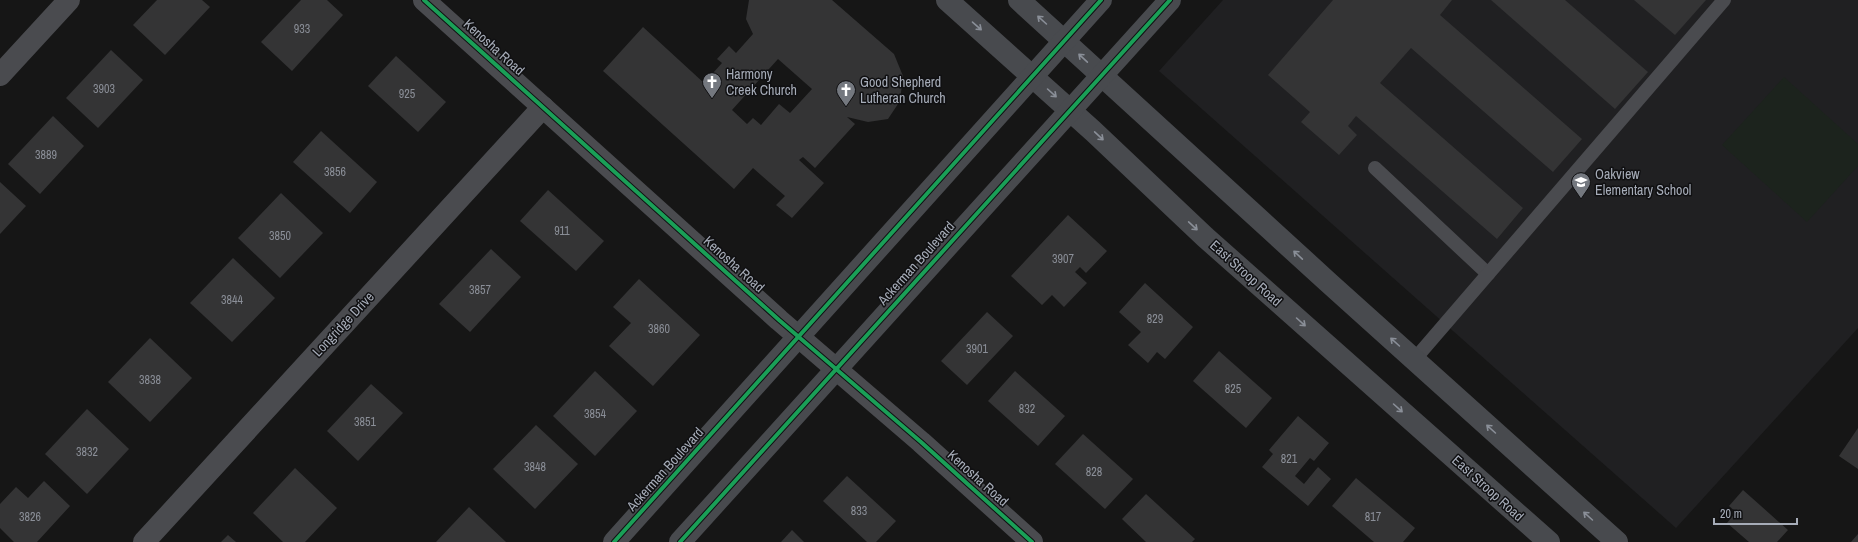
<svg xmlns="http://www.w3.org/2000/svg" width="1858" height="542" font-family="'Archivo Narrow',sans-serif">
<rect width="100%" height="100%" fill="#161616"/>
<polygon fill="#202022" points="1223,0 1858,0 1858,328 1676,528 1159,71"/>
<polygon fill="#1c231d" points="1784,77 1858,144 1858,166 1807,222 1722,145"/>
<g fill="#343435" fill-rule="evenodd">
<polygon points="157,0 202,0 210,7 165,55 133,25"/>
<polygon points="301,0 327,0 343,15 292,71 261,42"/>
<path d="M 749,0 L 832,0 L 894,54 L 903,76 L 900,101 L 888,119 L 868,122 L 847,117 L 855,124 L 815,168 L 803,157 L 799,160 L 824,183 L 792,218 L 776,205 L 785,196 L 753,168 L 734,189 L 603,71 L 643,27 L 704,83 L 722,63 L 717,59 L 729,46 L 736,53 L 753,34 L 746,19 ZM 778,59 L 812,89 L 790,113 L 779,104 L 761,125 L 753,118 L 747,124 L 732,110 Z"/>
<polygon points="1333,0 1452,0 1440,15 1582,139 1553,172 1411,48 1380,83 1523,208 1497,239 1356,116 1348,126 1357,135 1339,155 1301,122 1310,112 1268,75"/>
<polygon points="1491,0 1565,0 1648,72 1615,109"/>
<polygon points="1634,0 1706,0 1675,35"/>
<polygon points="111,50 143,80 98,128 66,98"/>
<polygon points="396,56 446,102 418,132 368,86"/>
<polygon points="53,116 84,146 40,194 8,164"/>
<polygon points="321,131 377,182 350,213 293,162"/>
<polygon points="0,182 26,206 0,234"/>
<polygon points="548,190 604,241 576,271 520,221"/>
<polygon points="281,193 323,233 280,278 238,238"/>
<polygon points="1068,215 1107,251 1086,273 1080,267 1075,272 1087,283 1064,307 1052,295 1042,305 1011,276"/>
<polygon points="491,249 521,277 470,332 439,304"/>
<polygon points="233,258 275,298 232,342 190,303"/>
<polygon points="639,279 700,335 653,386 609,346 631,323 613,307"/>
<polygon points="1145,283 1193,327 1165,359 1157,352 1148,363 1128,345 1141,332 1119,312"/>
<polygon points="987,312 1013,336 967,385 941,361"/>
<polygon points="150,338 192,378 150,422 108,382"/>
<polygon points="1219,351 1272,398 1246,428 1193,381"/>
<polygon points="595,371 637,411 595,456 553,416"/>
<polygon points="1015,371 1065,416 1038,446 988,401"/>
<polygon points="371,384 403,413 358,461 327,431"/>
<polygon points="87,409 129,449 87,494 45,454"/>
<polygon points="1298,416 1329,443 1314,461 1310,458 1295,476 1304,484 1318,467 1331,479 1308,506 1262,467 1273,454 1269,450"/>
<polygon points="536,425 578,464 535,509 493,469"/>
<polygon points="1858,428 1858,469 1839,456"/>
<polygon points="1083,434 1133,479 1105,509 1055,464"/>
<polygon points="295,468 337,508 305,542 283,542 253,513"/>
<polygon points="847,476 896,521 876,542 867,542 823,501"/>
<polygon points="1356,478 1415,528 1403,542 1374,542 1332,506"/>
<polygon points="44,481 70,506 37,542 14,542 0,528 0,504 16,487 28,498"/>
<polygon points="1743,490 1788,530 1777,542 1749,542 1727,523 1736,512 1729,506"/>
<polygon points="1146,494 1195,539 1192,542 1146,542 1122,519"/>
<polygon points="469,507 506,542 436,542"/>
<polygon points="792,530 804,542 781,542"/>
<polygon points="1858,534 1858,542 1851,542"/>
<polygon points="228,535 236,542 221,542"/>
</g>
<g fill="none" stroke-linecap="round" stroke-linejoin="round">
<g stroke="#4a4b4f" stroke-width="14">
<polyline points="1375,168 1488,274"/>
<polyline points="1414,360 1724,0"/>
</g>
<g stroke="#4a4b4f" stroke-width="22">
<polyline points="424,0 779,320 921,442 1032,542"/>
<polyline points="0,75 69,0"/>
<polyline points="144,542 543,107"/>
</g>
<g stroke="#484a4e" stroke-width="22">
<polyline points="947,0 1093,131 1205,237 1549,542"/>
<polyline points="1019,0 1329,283 1617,542"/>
<polyline points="614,542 1101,0"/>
<polyline points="680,542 1170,0"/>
</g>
<defs>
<g id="cycleway">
<polyline points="424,0 779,320 921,442 1032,542"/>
<polyline points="614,542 1101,0"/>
<polyline points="680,542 1170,0"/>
</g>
</defs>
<use href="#cycleway" stroke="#101012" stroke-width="6"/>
<use href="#cycleway" stroke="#1a9f57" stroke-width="4"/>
</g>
<defs><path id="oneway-shaft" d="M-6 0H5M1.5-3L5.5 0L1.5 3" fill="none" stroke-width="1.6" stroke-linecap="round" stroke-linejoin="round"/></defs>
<g stroke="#8a8f98">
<use href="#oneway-shaft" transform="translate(1042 20) rotate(-138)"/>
<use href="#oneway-shaft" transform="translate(977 26) rotate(41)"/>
<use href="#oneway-shaft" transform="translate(1083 58) rotate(-137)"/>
<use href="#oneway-shaft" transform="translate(1052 93) rotate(42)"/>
<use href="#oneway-shaft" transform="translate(1099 136) rotate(43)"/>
<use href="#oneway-shaft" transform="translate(1193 226) rotate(43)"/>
<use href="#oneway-shaft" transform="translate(1298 255) rotate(-137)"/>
<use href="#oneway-shaft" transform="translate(1301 322) rotate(42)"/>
<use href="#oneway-shaft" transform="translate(1395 342) rotate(-138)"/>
<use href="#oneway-shaft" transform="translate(1398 408) rotate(42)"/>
<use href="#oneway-shaft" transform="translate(1491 429) rotate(-138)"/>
<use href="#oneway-shaft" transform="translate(1588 516) rotate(-138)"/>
</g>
<defs>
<symbol id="church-pin" viewBox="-11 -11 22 30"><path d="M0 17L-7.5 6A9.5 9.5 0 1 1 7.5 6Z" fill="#74787f" stroke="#101012"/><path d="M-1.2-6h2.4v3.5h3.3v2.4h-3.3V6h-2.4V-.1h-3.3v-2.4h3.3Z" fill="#fff"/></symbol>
<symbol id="school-pin" viewBox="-11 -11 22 30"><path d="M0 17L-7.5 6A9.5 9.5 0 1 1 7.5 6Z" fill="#74787f" stroke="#101012"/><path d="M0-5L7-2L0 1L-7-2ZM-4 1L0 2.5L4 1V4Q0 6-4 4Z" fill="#fff"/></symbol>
</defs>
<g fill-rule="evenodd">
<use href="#church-pin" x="701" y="71" width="22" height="30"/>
<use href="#church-pin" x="835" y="79" width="22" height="30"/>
<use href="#school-pin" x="1570" y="171" width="22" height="30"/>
</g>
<g text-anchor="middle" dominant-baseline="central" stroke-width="3" stroke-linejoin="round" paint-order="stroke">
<g font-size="12" fill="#8a8e97">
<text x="302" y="29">933</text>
<text x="104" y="89">3903</text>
<text x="407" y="94">925</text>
<text x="46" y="155">3889</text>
<text x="335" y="172">3856</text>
<text x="562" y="231">911</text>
<text x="280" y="236">3850</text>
<text x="1063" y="259">3907</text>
<text x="480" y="290">3857</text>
<text x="232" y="300">3844</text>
<text x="1155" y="319">829</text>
<text x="659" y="329">3860</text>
<text x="977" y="349">3901</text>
<text x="150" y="380">3838</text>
<text x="1233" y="389">825</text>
<text x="1027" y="409">832</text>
<text x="595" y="414">3854</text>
<text x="365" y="422">3851</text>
<text x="87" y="452">3832</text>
<text x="1289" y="459">821</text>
<text x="535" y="467">3848</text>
<text x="1094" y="472">828</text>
<text x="859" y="511">833</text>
<text x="30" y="517">3826</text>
<text x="1373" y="517">817</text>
</g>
<g font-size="14" fill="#a6acb8" stroke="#101012">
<text transform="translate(494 47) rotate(42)">Kenosha Road</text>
<text transform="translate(916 263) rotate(-48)">Ackerman Boulevard</text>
<text transform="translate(734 264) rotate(42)">Kenosha Road</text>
<text transform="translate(1246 273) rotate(42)">East Stroop Road</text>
<text transform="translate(343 324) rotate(-47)">Longridge Drive</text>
<text transform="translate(665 469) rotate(-48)">Ackerman Boulevard</text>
<text transform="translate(978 478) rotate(42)">Kenosha Road</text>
<text transform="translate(1488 488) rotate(42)">East Stroop Road</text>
</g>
<g font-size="14" fill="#a6acb8" stroke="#101012" text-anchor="start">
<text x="726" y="74">Harmony<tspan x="726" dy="16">Creek Church</tspan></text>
<text x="860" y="82">Good Shepherd<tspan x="860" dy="16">Lutheran Church</tspan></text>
<text x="1595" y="174">Oakview<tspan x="1595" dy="16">Elementary School</tspan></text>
</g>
</g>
<path d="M1714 518v6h83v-6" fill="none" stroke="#a6acb8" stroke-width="2"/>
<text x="1720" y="518" font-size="12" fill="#a6acb8" stroke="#101012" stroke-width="3" paint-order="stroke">20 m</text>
</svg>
